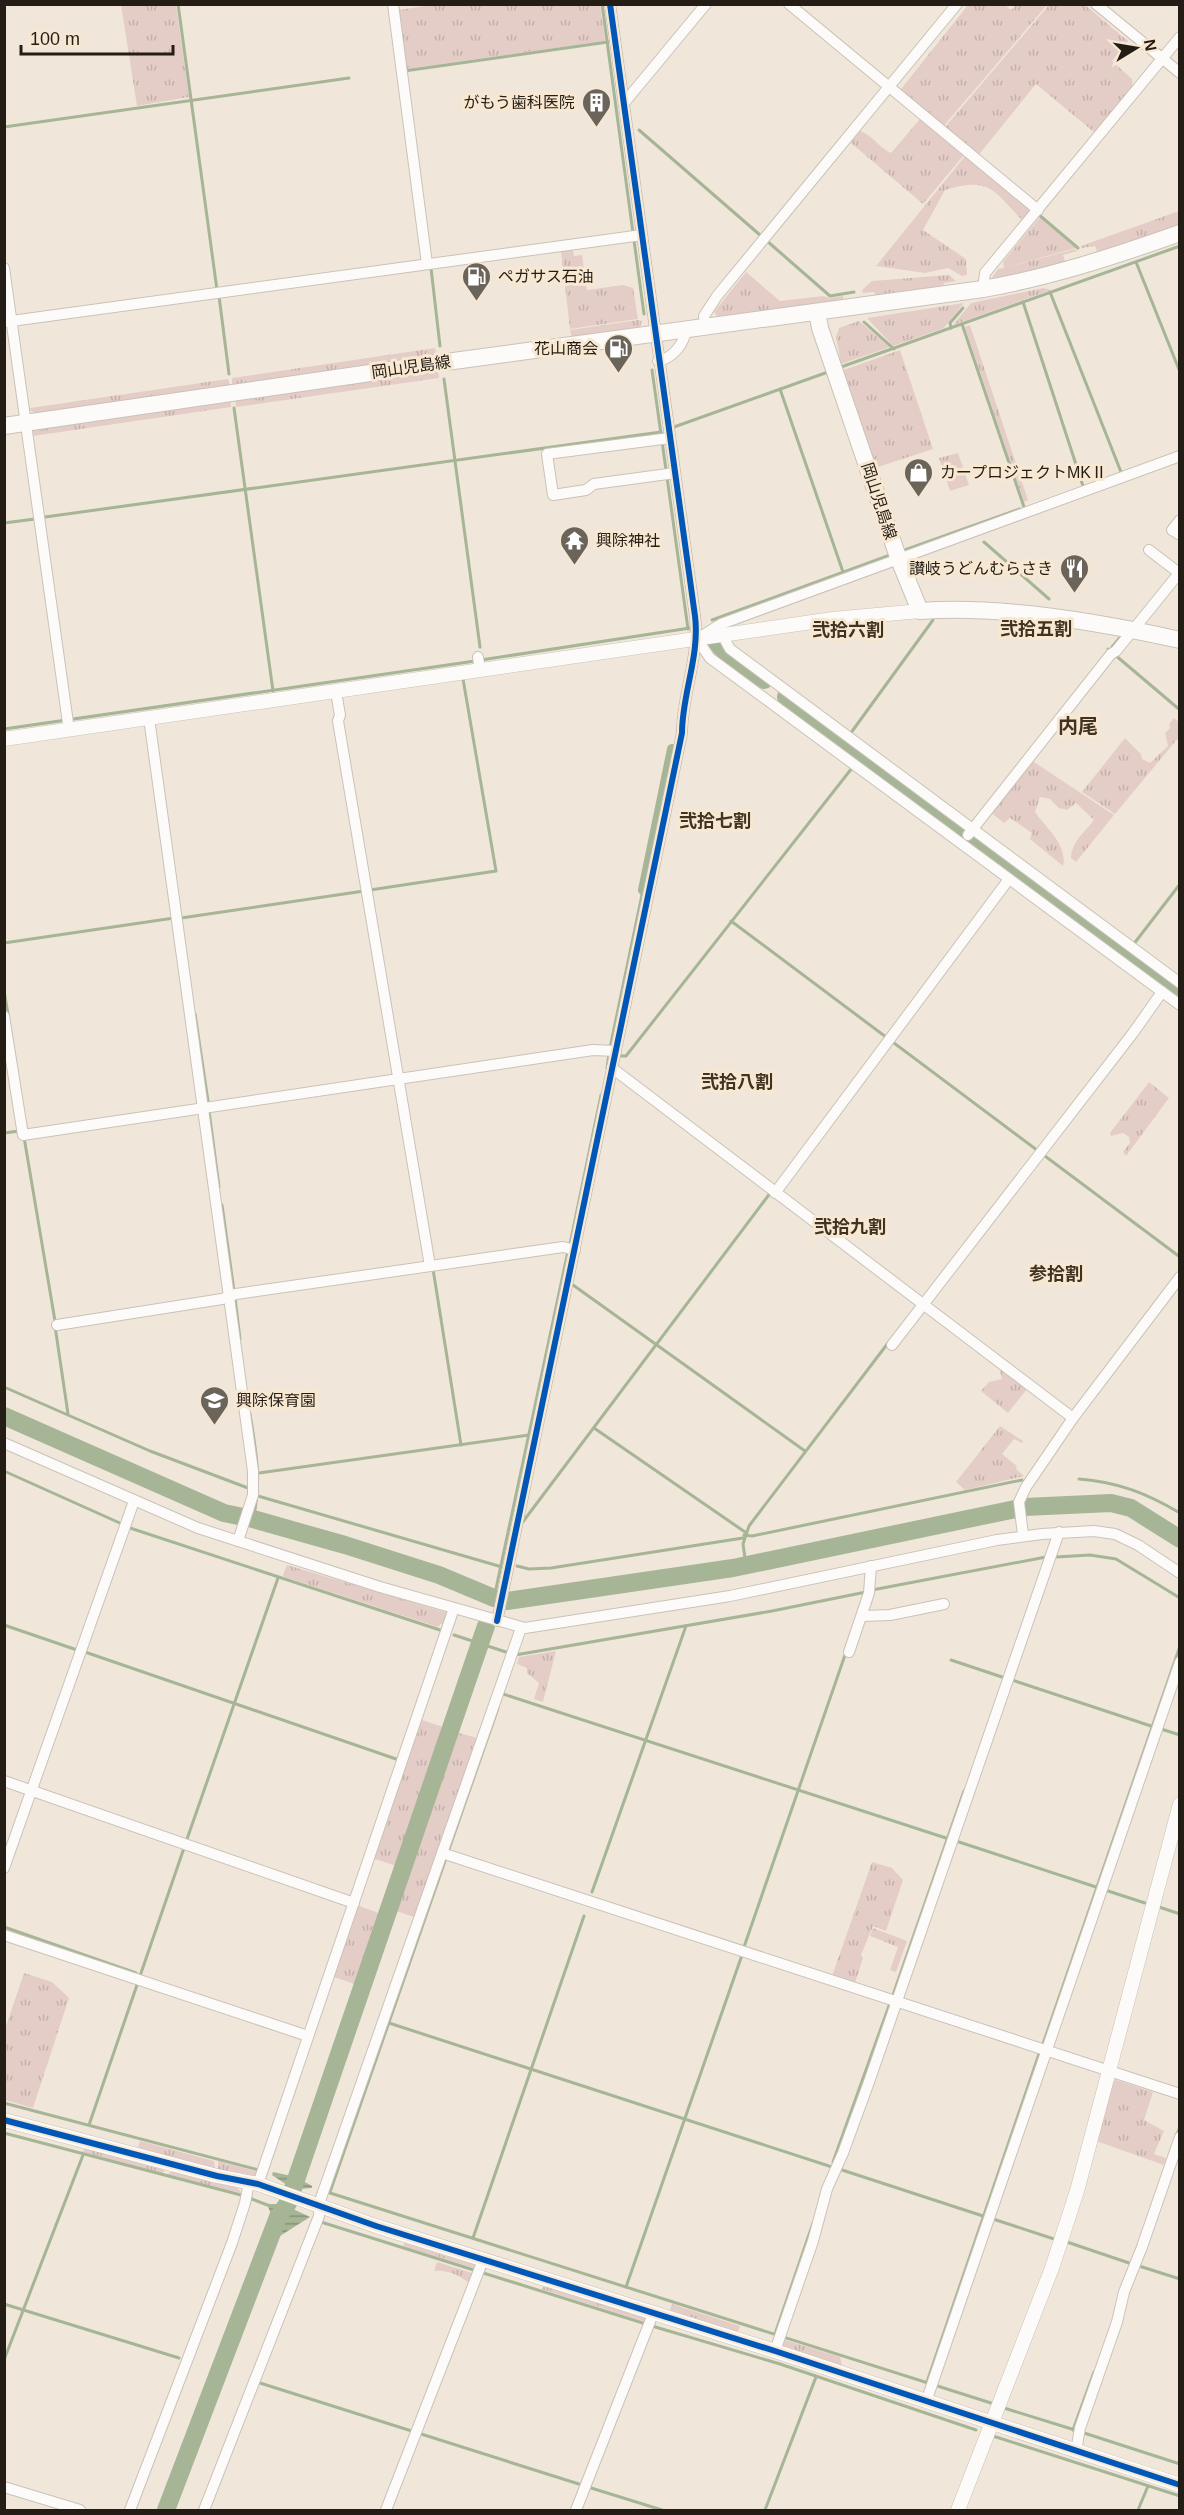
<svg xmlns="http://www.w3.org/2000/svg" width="1184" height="2515" font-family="Arial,'Noto Sans JP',sans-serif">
<defs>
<pattern id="grass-tufts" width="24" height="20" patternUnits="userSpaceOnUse" patternTransform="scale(1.5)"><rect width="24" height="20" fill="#e5cdc7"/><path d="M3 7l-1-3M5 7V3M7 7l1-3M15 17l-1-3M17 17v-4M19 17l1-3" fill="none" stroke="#c4b0aa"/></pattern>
<pattern id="water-rules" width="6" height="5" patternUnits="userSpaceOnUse" patternTransform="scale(1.5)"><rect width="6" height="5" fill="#a6b596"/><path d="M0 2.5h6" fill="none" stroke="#879379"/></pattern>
</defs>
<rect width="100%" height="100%" fill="#f0e7da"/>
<g fill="url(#grass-tufts)">
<polygon points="437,4 600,5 605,41 407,69 399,10"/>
<polygon points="121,5 176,5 189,97 137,106"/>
<polygon points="968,5 1005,5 1011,10 1016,5 1047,5 942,128 903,94 901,89"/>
<polygon points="1049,5 1085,5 1128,41 1112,61 1132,79 1133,88 1095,133 1036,84 977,157 944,128"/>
<path d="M 920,119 L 964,155 L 923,204 L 851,143 L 860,131 C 873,135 879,148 891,153 Z"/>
<path d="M 965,156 L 1031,210 L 1022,220 C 992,189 990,177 945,190 L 923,230 L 966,259 L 967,275 L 962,276 L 948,268 L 925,273 L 876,266 Z"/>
<polygon points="1179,211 1179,227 1099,256 1095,246 1081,248 1081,246"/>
<polygon points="1040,217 1076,248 1007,267 1076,249 1077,251 1063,255 1066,265 991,279 998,269 1004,268 1003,262"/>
<polygon points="573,250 574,256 582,255 587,290 623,285 633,288 638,319 570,329 561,251"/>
<polygon points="746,272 780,301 823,296 829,298 843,296 843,301 718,317 714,312"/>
<polygon points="949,275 956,281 944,283 943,287 876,296 874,292 862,293 863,289 872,281"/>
<polygon points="1043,288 1051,290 953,325 971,303"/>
<polygon points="964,303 944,328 893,346 867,318"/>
<polygon points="638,320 642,321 640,327 572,338 570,330"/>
<polygon points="859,321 890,347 841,364 836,337 839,328"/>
<polygon points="970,325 1028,500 1024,502 965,327"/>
<polygon points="435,348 437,357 38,414 31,411 30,408 228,379 230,386 232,385 232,378"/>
<polygon points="900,350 933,449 878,467 880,478 878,479 841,371"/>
<polygon points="438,369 439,378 236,407 235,399 231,399 231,407 33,436 34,428"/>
<polygon points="958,453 969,485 950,491 939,458"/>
<polygon points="1174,718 1179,722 1179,737 1115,814 1082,792 1125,738 1141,754 1142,759 1150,763 1168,746 1165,733 1170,728 1169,724"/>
<path d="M 1031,760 L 1114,815 L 1076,862 L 1071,858 C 1072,841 1084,833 1094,820 L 1076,803 L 1067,810 L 1059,808 L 1050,799 L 1040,797 L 1035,812 C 1046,828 1068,845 1063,866 L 1030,839 L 1032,833 L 1010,818 L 1004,823 L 989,811 Z"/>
<polygon points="1149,1082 1169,1098 1126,1156 1123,1152 1130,1143 1129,1137 1123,1133 1111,1136 1110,1133"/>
<polygon points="999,1367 1027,1389 1008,1413 981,1391 989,1382 1002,1379"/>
<polygon points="1000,1426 1023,1441 1022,1443 1014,1439 1002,1454 1017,1466 1016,1469 1024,1476 965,1490 956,1482"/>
<polygon points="287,1565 448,1613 444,1624 440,1624 438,1627 285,1577 283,1575"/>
<polygon points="556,1651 543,1702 534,1699 539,1683 527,1673 527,1668 517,1664 519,1657"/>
<polygon points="422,1720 446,1728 399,1867 372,1858"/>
<polygon points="456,1732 477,1738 414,1917 393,1910"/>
<polygon points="872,1862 892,1868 903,1880 886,1931 873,1926 861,1955 863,1958 855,1983 832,1976"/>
<polygon points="357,1905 381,1914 357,1985 331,1976"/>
<polygon points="873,1928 907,1941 896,1972 890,1970 898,1947 870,1936"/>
<polygon points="24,1973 52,1982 69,1998 33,2108 5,2100 5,2029"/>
<polygon points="1116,2080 1153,2092 1144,2120 1164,2131 1154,2154 1166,2158 1164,2165 1096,2141 1112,2081"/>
<polygon points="140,2141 214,2161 215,2168 213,2170 137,2150"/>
<polygon points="86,2148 164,2170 163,2174 82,2152"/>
<polygon points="218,2161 259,2172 257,2177 226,2172 218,2169"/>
<polygon points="172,2171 238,2188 241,2193 167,2175"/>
<polygon points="405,2242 475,2263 477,2269 403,2246"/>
<path d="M 437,2262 L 472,2273 L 474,2276 L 470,2284 C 462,2276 446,2269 434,2271 Z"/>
<polygon points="546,2285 644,2315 646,2322 541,2289"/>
<polygon points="672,2304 740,2326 737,2334 669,2313"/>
<polygon points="782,2339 840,2357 843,2369 781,2347"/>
</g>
<polygon fill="url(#water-rules)" points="273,2172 301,2178 303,2181 312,2186 312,2188 299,2189 291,2208 310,2217 272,2241 265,2238 272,2218 268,2206 269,2204 283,2204 287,2185 272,2175"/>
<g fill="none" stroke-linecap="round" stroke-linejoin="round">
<g stroke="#a6b596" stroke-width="3">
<polyline points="178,4 217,290"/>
<polyline points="602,4 644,314"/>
<polyline points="404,71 608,42"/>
<polyline points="4,127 349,78"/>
<polyline points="639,130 760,235"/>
<polyline points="1038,214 1078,248"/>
<polyline points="767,241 830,296 854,292"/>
<polyline points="1136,262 1180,372"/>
<polyline points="431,268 440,346"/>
<polyline points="1050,292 1121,472"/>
<polyline points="219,296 229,374"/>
<polyline points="1023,302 1083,486"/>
<polyline points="864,322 894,349"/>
<polyline points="962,324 1024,507"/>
<polyline points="951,328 950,323 963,308"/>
<polyline points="841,367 1180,246"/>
<polyline points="652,370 661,434"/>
<polyline points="444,379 480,647"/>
<polyline points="780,389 843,572"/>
<polyline points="234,408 273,691"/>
<polyline points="674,427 828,372"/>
<polyline points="662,441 688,629"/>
<polyline points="45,517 661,432"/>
<polyline points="4,523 35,519"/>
<polyline points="984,542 1049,599"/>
<polyline points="902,551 1020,509"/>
<polyline points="712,620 893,554"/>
<polyline points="1112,647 1122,635"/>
<polyline points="1108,649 1180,710"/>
<polyline points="481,660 690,628"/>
<polyline points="4,729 475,661"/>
<polyline points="845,741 933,620"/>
<polyline points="860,756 862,753"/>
<polyline points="1011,869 1013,867"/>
<polyline points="370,890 496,871 463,679"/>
<polyline points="181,918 364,891"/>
<polyline points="731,921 1180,1257"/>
<polyline points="4,943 174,918"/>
<polyline points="1133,945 1180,884"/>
<polyline points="1165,984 1166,981"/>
<polyline points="4,991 8,1014"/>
<polyline points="195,1014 208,1101"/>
<polyline points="610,1048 643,890"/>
<polyline points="620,1056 626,1056 852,768"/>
<polyline points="607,1068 609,1054"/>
<polyline points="209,1111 219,1187"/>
<polyline points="4,1133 19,1131"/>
<polyline points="24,1137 55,1321"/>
<polyline points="222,1205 234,1291"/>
<polyline points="570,1244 601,1095"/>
<polyline points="433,1269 461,1445"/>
<polyline points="573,1285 805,1451"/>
<polyline points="235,1298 240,1339"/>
<polyline points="55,1326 68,1414"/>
<polyline points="4,1387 150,1451 248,1488"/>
<path d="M 250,1414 C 256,1451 262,1481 253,1519"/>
<polyline points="594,1428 745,1532"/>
<polyline points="4,1471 122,1524"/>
<polyline points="259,1473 529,1435"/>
<path d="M 1079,1479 C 1118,1482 1146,1493 1180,1513"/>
<polyline points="258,1496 502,1567"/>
<polyline points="1025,1503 1025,1507"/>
<polyline points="522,1523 771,1192"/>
<polyline points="127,1527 443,1631"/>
<polyline points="744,1535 752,1536 1022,1480"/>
<polyline points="1056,1557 1090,1555 1116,1559 1180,1598"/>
<polyline points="746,1565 743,1544 749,1526 888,1343"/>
<polyline points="517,1566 529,1569 551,1568 743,1538"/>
<polyline points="872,1590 1046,1557"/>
<polyline points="494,1598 568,1251"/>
<polyline points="4,1625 77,1650"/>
<polyline points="454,1635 509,1653"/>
<polyline points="85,1652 399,1760"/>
<polyline points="515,1655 772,1611 866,1592"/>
<polyline points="951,1660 1005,1678"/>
<polyline points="1012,1680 1151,1726"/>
<polyline points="503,1694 949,1839"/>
<polyline points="1161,1729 1180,1735"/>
<polyline points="956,1841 1096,1887"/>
<polyline points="186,1842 278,1578"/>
<polyline points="448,1852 498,1708"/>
<polyline points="1108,1891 1145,1903"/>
<polyline points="592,1892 686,1626"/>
<polyline points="1159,1907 1180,1914"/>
<polyline points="4,1927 136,1973"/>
<polyline points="744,1947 845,1655"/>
<polyline points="140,1976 184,1848"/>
<polyline points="893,1995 964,1791"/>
<polyline points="389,2023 832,2167"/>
<polyline points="1043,2044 1180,1646"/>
<polyline points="4,2103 259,2170"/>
<polyline points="89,2125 138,1982"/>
<polyline points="4,2133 241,2195"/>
<polyline points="1176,2136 1180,2127"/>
<polyline points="833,2162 890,2003"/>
<polyline points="839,2169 983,2216"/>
<polyline points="327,2192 991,2403"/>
<polyline points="330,2192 446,1858"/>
<polyline points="252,2199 270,2206"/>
<polyline points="993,2219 1054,2239"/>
<polyline points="321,2222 646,2324"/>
<polyline points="473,2238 584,1916"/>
<polyline points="1067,2242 1132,2264"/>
<polyline points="1139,2266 1180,2279"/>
<polyline points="626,2287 742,1955"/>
<polyline points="4,2304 179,2358"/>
<polyline points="652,2326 780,2364 976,2430"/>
<polyline points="775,2334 813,2223"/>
<polyline points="4,2360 83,2155"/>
<polyline points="927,2382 1040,2051"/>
<polyline points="260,2383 582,2485"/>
<polyline points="1004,2408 1075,2430"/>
<polyline points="1073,2430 1094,2372"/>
<polyline points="1081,2432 1180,2464"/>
<polyline points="993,2436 1180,2496"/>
<polyline points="588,2487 662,2510"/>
<polyline points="765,2510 816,2377"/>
<polyline points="1138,2510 1148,2486"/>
</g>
<polyline stroke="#a6b596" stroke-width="10" points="643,890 672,749"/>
<g stroke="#a6b596" stroke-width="18">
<polyline points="716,642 727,654 764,680"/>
<polyline points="786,697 1180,991"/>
<polyline points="4,1416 224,1513 253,1519 345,1545 439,1575 494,1598 507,1601 733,1568 1025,1507 1111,1503 1131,1508 1180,1539"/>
<polyline points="166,2510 278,2217 288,2203 486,1626"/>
</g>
<defs>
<g id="minor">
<polyline points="393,4 427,264"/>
<polyline points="789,4 1038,210"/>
<polyline points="1096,4 1180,73"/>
<polyline points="624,103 706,4"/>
<polyline points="4,268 69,730"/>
<polyline points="983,289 985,273 1180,37"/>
<polyline points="4,322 642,235"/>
<polyline points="705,327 704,316 717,296 957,4"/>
<path d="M 658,361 C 673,358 684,344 686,330"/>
<polyline points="670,438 547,454 553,495 586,490 594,484 675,473"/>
<polyline points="1180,520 1172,530 1180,535"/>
<polyline points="1149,550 1179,573"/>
<polyline points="702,636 721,624 1180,456"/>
<polyline points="697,639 710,658 1180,1005"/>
<polyline points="726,642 730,649 1180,983"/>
<polyline points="478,657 480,671"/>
<polyline points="336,692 340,715 338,721 430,1266"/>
<polyline points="149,718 253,1471 253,1495 238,1541"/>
<polyline points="968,835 1111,654 1116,651 1180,572"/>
<polyline points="4,1016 23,1135 593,1050 616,1051"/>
<polyline points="612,1068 1073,1418"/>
<polyline points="775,1193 1009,879"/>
<polyline points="57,1325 222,1299 236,1294 563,1247 575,1250"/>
<polyline points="892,1345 1133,1033 1162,992"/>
<polyline points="4,1443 198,1528 380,1587 525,1628 730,1596 997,1540 1042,1534 1094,1531 1115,1534 1138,1545 1180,1573"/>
<polyline points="1023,1535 1019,1502 1026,1487 1073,1418 1180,1277"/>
<polyline points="863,1616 890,1615 944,1604"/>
<path d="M 497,1621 L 682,733 C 682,694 700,656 695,616 L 610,4"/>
<polyline points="849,1652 869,1593 871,1566"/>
<polyline points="4,1781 354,1903"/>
<polyline points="442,1853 1180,2094"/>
<polyline points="4,1868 134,1501"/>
<polyline points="4,1935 308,2036"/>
<polyline points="258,2184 454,1608"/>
<polyline points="775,2351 813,2241 827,2189 843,2153 869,2082 1059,1532"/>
<polyline points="926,2402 1180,1662"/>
<polyline points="1076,2451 1080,2428 1117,2322 1124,2292 1142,2247 1180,2137"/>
<polyline points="4,2487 80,2510"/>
<polyline points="130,2510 232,2243 245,2203 249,2182"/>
<polyline points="204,2510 319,2216 320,2201 521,1628"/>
<polyline points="386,2510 483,2260"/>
<polyline points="576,2510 653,2314"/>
</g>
<g id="tertiary">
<polyline points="4,739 833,619 920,611"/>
<polyline points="4,2120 217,2176 258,2184 376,2226 775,2351 1180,2485"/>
<polyline points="958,2510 1052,2268 1077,2191 1180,1804"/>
</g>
<g id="primary">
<path d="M 817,312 L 820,328 L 898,557 L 920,611 C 1002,605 1099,622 1180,640"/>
<path d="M 4,426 L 439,363 L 983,289 C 1051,277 1115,256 1180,233"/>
</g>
</defs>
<use href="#minor" stroke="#c9c2b9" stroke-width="12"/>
<use href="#tertiary" stroke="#c9c2b9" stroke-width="15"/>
<use href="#primary" stroke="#c9c2b9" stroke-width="18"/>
<use href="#minor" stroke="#fdfbf9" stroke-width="10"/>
<use href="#tertiary" stroke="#fdfbf9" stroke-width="14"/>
<use href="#primary" stroke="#fdfbf9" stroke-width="16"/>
<defs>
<g id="cycleway">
<path d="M 497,1621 L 682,733 C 682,694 700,656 695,616 L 610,4"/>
<polyline points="4,2120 217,2176 258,2184 376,2226 775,2351 1180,2485"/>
</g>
</defs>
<use href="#cycleway" stroke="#f8e8d2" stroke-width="10"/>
<use href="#cycleway" stroke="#0057b8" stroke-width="6"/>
</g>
<defs>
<symbol id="building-pin" viewBox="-11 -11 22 30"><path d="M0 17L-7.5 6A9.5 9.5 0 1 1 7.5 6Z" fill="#6b645a" stroke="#f8e8d2"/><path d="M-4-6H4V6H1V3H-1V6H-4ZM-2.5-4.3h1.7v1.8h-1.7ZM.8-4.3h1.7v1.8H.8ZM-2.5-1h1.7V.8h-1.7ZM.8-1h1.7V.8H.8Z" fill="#fff"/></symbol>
<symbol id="fuel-pin" viewBox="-11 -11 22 30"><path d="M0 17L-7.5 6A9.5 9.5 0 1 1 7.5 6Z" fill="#6b645a" stroke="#f8e8d2"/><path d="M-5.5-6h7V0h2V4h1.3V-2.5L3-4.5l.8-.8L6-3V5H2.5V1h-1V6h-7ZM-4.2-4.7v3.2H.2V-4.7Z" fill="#fff"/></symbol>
<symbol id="shop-pin" viewBox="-11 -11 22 30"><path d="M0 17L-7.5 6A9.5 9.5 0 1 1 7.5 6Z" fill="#6b645a" stroke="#f8e8d2"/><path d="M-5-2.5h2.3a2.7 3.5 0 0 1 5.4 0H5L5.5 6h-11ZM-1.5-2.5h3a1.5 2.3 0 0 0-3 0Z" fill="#fff"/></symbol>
<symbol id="temple-pin" viewBox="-11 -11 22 30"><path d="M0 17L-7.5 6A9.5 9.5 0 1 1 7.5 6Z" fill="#6b645a" stroke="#f8e8d2"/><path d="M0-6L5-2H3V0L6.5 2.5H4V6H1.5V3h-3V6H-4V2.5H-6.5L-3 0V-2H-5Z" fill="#fff"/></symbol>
<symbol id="restaurant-pin" viewBox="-11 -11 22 30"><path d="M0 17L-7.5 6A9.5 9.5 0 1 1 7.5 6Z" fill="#6b645a" stroke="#f8e8d2"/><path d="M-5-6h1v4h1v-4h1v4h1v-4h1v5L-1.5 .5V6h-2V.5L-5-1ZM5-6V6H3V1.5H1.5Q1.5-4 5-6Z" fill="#fff"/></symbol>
<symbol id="school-pin" viewBox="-11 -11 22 30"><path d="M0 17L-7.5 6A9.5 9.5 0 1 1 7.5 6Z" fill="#6b645a" stroke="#f8e8d2"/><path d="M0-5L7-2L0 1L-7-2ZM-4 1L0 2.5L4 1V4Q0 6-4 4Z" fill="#fff"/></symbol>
</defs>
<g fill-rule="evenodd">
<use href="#building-pin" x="580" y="86" width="33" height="45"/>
<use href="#fuel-pin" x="460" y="260" width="33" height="45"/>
<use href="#fuel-pin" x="602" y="332" width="33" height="45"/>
<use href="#shop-pin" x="902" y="456" width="33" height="45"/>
<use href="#temple-pin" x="558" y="524" width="33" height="45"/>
<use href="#restaurant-pin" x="1058" y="552" width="33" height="45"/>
<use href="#school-pin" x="198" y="1384" width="33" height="45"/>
</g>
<g text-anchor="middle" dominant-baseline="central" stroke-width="6" stroke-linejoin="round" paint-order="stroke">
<g font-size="16" fill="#231d15" stroke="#f8e8d2" text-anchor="start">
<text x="575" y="102" text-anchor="end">がもう歯科医院</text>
<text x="498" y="276">ペガサス石油</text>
<text x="598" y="348" text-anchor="end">花山商会</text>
<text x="940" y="472">カープロジェクトMKⅡ</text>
<text x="596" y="540">興除神社</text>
<text x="1053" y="568" text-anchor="end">讃岐うどんむらさき</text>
<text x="236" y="1400">興除保育園</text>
</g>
<g font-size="16" fill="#231d15" stroke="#f8e8d2">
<text transform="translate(411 367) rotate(-8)">岡山児島線</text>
<text transform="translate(879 501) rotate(72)">岡山児島線</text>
</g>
<g font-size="18" font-weight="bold" fill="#403321" stroke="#f8e8d2">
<text x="1036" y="629">弐拾五割</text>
<text x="848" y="630">弐拾六割</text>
<text x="715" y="821">弐拾七割</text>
<text x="737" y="1082">弐拾八割</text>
<text x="850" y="1227">弐拾九割</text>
<text x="1056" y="1274">参拾割</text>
</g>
<g font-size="20" font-weight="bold" fill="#403321" stroke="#f8e8d2">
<text x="1078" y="726">内尾</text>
</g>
</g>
<rect width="1184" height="2515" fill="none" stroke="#231d15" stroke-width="12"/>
<g transform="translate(1136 48) rotate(79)" stroke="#f8e8d2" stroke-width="4.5" paint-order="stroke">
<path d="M0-4.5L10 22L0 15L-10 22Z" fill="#231d15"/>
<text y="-9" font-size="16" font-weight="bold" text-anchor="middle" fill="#231d15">N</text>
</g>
<path d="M21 45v9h152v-9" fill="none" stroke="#231d15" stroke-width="3"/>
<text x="30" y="45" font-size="18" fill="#231d15" stroke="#f8e8d2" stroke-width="4.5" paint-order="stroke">100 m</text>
</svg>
